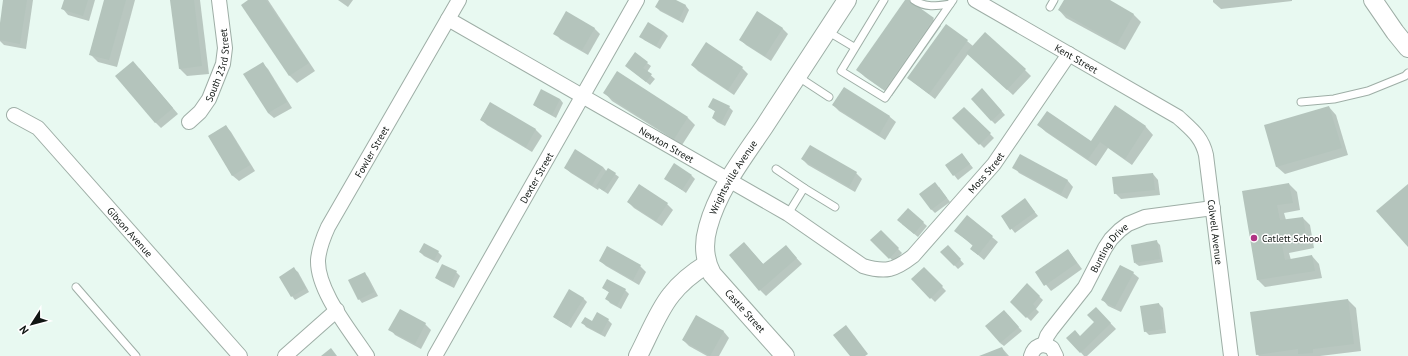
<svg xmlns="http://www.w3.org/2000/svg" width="1408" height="356" font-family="'PT Sans',sans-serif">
<rect width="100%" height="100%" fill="#e8f9f1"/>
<g fill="#0003">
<polygon points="4,0 33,0 26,49 4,45 0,41 0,29"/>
<polygon points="65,0 95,0 89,21 68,15 63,9"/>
<polygon points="105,0 135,0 117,67 98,62 90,54"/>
<polygon points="171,0 200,0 209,74 187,76 180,69"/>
<polygon points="250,0 268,0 315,71 297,83 290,76 243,5"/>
<polygon points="338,0 353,0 348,7"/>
<polygon points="660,0 674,0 686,6 689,10 683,23 660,11 656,7"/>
<polygon points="906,0 933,19 941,26 892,96 865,77 858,70"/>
<polygon points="1065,0 1108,0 1134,15 1141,22 1125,50 1066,18 1059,10"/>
<polygon points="1213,0 1292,0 1292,1 1221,9 1213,2"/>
<polygon points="594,28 600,34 588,55 560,39 555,33"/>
<polygon points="782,28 788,34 771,61 746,45 740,39"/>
<polygon points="664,32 668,36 660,49 644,40 641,36"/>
<polygon points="967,41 973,46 1025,70 1031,76 1013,95 968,54 935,99 908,78"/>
<polygon points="706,44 742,68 748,74 734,95 698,71 692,65"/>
<polygon points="262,63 268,69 292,108 274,118 268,113"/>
<polygon points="647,63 651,66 647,72 655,79 650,85 630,69"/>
<polygon points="139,68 178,114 161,128 155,122"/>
<polygon points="844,88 890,117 896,122 885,140 839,111 833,105"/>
<polygon points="605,93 688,118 695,125 682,145 612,101"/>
<polygon points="986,94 1005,115 995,124 991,120"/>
<polygon points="560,99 563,103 556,118 538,108 534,105"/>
<polygon points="490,103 536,130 542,136 532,152 487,125 481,119"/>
<polygon points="709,107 729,107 733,111 725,126 717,122 713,118 716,112"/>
<polygon points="1115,107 1146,127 1153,135 1132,165 1108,148 1096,166 1046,132 1038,125 1091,143"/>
<polygon points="1329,107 1336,115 1348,155 1285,174 1277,167 1265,126"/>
<polygon points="964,108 994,138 984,148 954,118"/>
<polygon points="226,126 231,132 255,171 239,181 233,176 209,136"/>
<polygon points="962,154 973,168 958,180 946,165"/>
<polygon points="1020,155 1068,181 1073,187 1067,199 1019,173 1014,167"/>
<polygon points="802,159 856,173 862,179 855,192 808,165"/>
<polygon points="603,167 607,172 615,174 619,177 608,194 599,188 598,190 571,173 565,168"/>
<polygon points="1153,174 1158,180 1160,195 1121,199 1115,193"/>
<polygon points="692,176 695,179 686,193 665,178"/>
<polygon points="1289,184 1297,192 1300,210 1284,213 1286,220 1303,218 1310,225 1314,248 1289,253 1291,260 1312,256 1319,264 1322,278 1265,287 1258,280 1243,192"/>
<polygon points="639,185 667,204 673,210 662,226 634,208 628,202"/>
<polygon points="939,187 950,202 935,213 931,209"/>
<polygon points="1025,200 1038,216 1015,233 1002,217"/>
<polygon points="908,209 927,226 918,237 902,224"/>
<polygon points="881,231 902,253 894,262 872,240"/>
<polygon points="956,231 992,237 998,242 984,260 971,249 973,246"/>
<polygon points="1156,241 1160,245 1163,262 1139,266 1135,263"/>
<polygon points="744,243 764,265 791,252 802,264 766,296 760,290"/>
<polygon points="948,246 964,264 958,269 942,252"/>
<polygon points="1068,250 1082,269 1051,291 1036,272"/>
<polygon points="420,252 438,252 442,256 438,263 424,256"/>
<polygon points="600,261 640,266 646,272 639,285 606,266"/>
<polygon points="924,268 946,291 935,302 912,279"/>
<polygon points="294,269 298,272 309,292 295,300 292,296"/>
<polygon points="456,272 460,276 454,288 440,281 436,278"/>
<polygon points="364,273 368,277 378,296 362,303 359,299"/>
<polygon points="1133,273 1139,278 1121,312 1108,306 1103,300"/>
<polygon points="1027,285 1043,300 1036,309 1039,312 1031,321 1011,302"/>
<polygon points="603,288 625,290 629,294 621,309 610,303 607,299 610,293"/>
<polygon points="583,298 587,302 571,328 558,320 554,317"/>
<polygon points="1348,300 1356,308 1361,351 1320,356 1259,356 1257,354"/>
<polygon points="1159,304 1163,308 1166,333 1149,335 1145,331"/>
<polygon points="1096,308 1116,329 1087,356 1084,356 1068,338 1080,337 1095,322"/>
<polygon points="1008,315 1022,331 1004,346 1000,343"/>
<polygon points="696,317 724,332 729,338 719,356 707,356 689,346 683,340"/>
<polygon points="608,320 612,324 605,337 586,327 583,323"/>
<polygon points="425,324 431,330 421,349 395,335 390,329"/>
<polygon points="1002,348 1009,356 981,356"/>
</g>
<g fill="#b4c4bc">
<polygon points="3,0 27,0 20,44 0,40 0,23"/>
<polygon points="64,0 88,0 83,16 61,9"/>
<polygon points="104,0 126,0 109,60 89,55"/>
<polygon points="170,0 194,0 202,66 179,69"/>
<polygon points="248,0 266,0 309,63 289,76 241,5"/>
<polygon points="659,0 676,0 686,5 679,20 655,7"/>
<polygon points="905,0 909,0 934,18 884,90 856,70"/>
<polygon points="1064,0 1110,0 1134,14 1117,44 1058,10"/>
<polygon points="566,11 595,28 582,50 553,34"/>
<polygon points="757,11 783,28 765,56 739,40"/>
<polygon points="648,22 664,32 656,46 639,37"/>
<polygon points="946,24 968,40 929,94 907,78"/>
<polygon points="985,32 1026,69 1007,90 966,53"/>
<polygon points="706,42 743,67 728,90 691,65"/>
<polygon points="635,52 648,62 643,68 652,74 646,82 625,66"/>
<polygon points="133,61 173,108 155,123 115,76"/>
<polygon points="263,62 287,102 268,113 243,74"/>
<polygon points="617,71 688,117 674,139 603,93"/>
<polygon points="844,87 890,116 879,135 832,105"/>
<polygon points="982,88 1002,111 991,121 971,99"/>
<polygon points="541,89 560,99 552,115 533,105"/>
<polygon points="713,98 730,106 721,123 712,118 715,111 708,107"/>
<polygon points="490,102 536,129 526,147 480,120"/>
<polygon points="1115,105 1146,126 1125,159 1100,142 1088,159 1037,125 1047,111 1091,141"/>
<polygon points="1329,106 1342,148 1276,167 1264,125"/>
<polygon points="964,107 991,133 979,145 952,118"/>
<polygon points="226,125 250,165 232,176 208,136"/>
<polygon points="810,145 857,172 849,187 801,159"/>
<polygon points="575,149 603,167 592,185 564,168"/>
<polygon points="962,153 970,164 953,176 945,165"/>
<polygon points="1020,154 1068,180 1061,194 1012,168"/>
<polygon points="674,163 692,175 682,190 664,179"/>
<polygon points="608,168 616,173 604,191 596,186"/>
<polygon points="1153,173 1155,190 1114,194 1112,177"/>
<polygon points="935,182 947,198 931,210 919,194"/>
<polygon points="1289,183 1293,203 1277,205 1280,220 1303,217 1307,241 1282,245 1285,260 1312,255 1315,271 1257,280 1242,191"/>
<polygon points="639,184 668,203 656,221 627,202"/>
<polygon points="1408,184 1408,247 1376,211"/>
<polygon points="1025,198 1035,212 1010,230 1001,216"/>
<polygon points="908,208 924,222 914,234 897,220"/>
<polygon points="967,215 993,236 978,255 970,249 973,245 954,231"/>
<polygon points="881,230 899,248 889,259 870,240"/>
<polygon points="1157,240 1160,259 1134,263 1131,245"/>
<polygon points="744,242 763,264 786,245 797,258 759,291 729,255"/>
<polygon points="424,243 439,251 434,260 419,252"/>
<polygon points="948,245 961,259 954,266 940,252"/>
<polygon points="607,246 641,265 633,280 599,261"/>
<polygon points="1068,249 1077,263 1044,286 1035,272"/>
<polygon points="442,264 457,271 450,285 435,278"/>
<polygon points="1120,265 1134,272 1115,307 1101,300"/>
<polygon points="294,267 306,288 291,297 279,277"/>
<polygon points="924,267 943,286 930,299 911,279"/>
<polygon points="365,272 374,292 358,300 348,280"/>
<polygon points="607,279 626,289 617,306 605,299 609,292 602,288"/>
<polygon points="1027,283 1040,296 1033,304 1036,308 1026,318 1010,302"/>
<polygon points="569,289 584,298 567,325 553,317"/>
<polygon points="1348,299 1354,344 1313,349 1313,353 1298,354 1298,349 1256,355 1250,312"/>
<polygon points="1159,303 1163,329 1144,332 1140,306"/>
<polygon points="1096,307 1111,323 1080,353 1066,338 1075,330 1080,336 1094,322 1087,315"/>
<polygon points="400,309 426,323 415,344 388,330"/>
<polygon points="1004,310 1019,327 1000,343 985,326"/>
<polygon points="597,312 609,319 601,334 581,323 585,317 592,321"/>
<polygon points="696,315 724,331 710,356 682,340"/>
<polygon points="846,325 868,354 865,356 850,356 833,335"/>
<polygon points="1002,347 1006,356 979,356"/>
<polygon points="331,348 337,356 321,356"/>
</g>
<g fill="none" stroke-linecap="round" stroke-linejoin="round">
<defs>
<g id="service">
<polyline points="884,0 841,71 885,98 953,0"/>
<path d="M 914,0 C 925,8 937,6 950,4"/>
<polyline points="1050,7 1054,0"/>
<polyline points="827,31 854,47"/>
<polyline points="797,76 829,97"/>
<polyline points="1301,102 1334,99 1368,91 1405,76 1408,73"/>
<polyline points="776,169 804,188 788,214"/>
<polyline points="804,188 835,207"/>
<polyline points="76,287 136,356"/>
</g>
<g id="minor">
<path id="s1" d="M 975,0 L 1178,117 C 1192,130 1202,137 1206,155 L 1231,356"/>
<path id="s2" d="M 448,19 L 788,214 L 863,266 C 886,273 895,270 913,256 L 994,164 L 1069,54"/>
<path id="s3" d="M 14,115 L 38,128 L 240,356"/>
<path id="s4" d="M 189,122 L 200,112 L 209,99 L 223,64 L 225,48 L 219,0"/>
<path id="s5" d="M 1044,345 L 1047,336 L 1051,330 L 1085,287 L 1105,248 L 1111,239 L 1120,230 L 1128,224 L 1145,217 L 1213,208"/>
<polyline points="285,356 337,310"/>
<path id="s6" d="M 367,356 C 350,330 317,291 318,260 C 319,248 323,238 328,227 L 459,0"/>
<path id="s7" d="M 435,356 L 637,0"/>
<path d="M 1031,356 C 1034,346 1042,342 1052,348 L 1056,356"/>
</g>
<g id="tertiary">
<polyline points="1373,0 1395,32 1408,48"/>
<path d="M 638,356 C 648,337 658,311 671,295 C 681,282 694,272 707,264"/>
<path id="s8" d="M 785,356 L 712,274 C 704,259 703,244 708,227 C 718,190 743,158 764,127 C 792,84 820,42 847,0"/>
</g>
</defs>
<use href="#service" stroke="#9eaea6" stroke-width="9"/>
<use href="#minor" stroke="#9eaea6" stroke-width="16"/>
<use href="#tertiary" stroke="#9eaea6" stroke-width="20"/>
<use href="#service" stroke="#fff" stroke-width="7"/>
<use href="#minor" stroke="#fff" stroke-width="14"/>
<use href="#tertiary" stroke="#fff" stroke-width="18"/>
</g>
<circle fill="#b03384" stroke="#fff" stroke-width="1.5" cx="1254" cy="238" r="4"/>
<g text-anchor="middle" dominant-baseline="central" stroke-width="3" stroke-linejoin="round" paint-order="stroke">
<g font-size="10" fill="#101613" stroke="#fff">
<text stroke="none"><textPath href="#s1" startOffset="117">Kent Street</textPath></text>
<text stroke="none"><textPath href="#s4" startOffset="66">South 23rd Street</textPath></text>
<text stroke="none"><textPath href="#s2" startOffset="252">Newton Street</textPath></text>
<text stroke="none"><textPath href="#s6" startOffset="231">Fowler Street</textPath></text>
<text stroke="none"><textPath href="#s2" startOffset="648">Moss Street</textPath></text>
<text stroke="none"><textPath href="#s7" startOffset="205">Dexter Street</textPath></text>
<text stroke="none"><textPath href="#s8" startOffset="214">Wrightsville Avenue</textPath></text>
<text stroke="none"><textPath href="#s3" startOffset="166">Gibson Avenue</textPath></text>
<text stroke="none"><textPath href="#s1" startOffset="360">Colwell Avenue</textPath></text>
<text stroke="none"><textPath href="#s5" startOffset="118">Bunting Drive</textPath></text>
<text transform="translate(745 311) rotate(48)">Castle Street</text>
</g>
<g font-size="10" fill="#101613" stroke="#fff" text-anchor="start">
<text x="1262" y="238">Catlett School</text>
</g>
</g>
<g transform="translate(32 324) rotate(234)" stroke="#ffffff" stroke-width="3" paint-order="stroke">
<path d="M0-3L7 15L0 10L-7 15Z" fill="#101613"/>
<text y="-6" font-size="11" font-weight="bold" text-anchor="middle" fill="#101613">N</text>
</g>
</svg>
